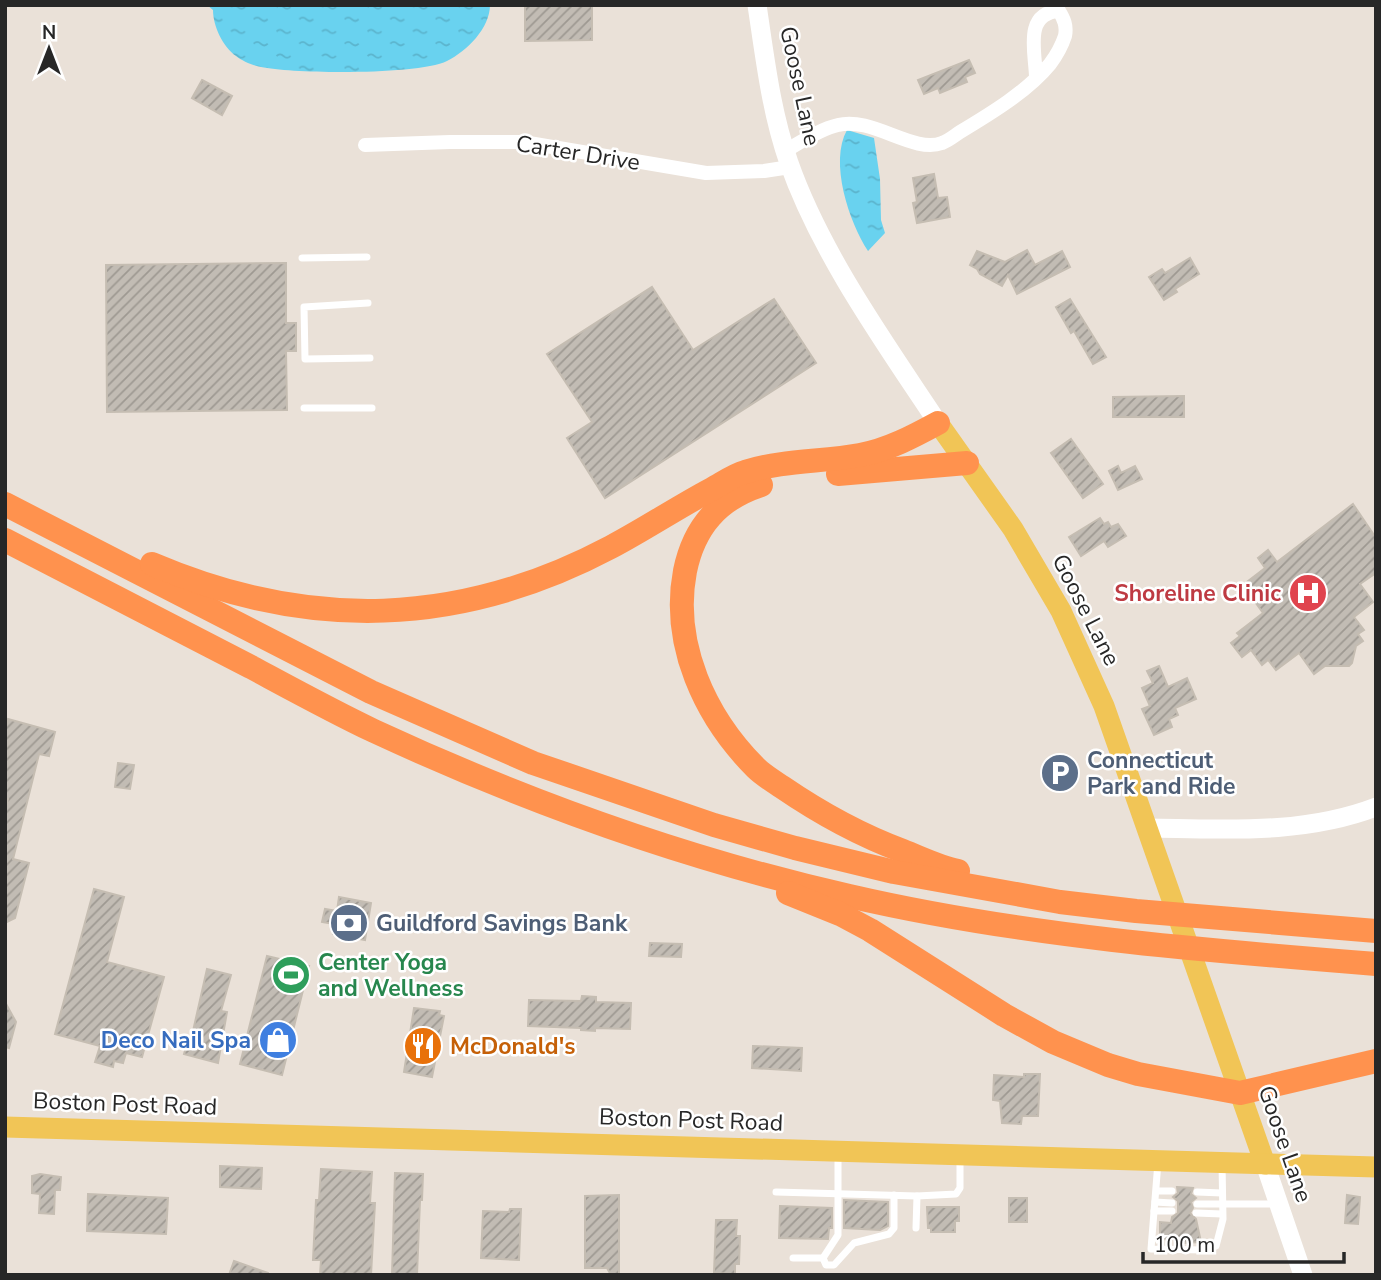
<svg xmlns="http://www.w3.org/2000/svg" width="1381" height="1280" font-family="'Nunito Sans',sans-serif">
<defs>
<pattern id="water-ripples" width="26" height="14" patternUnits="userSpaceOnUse" patternTransform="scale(1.75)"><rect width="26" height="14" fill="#69d2ef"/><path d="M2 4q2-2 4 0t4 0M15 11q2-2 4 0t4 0" fill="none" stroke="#5bb4cd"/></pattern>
<pattern id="building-hatch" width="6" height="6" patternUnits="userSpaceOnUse" patternTransform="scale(1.75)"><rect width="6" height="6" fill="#c2bcb4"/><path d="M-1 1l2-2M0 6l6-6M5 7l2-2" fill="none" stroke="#9e9992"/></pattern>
</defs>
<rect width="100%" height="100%" fill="#eae1d8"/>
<g fill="url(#water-ripples)">
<path d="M 207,5 L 490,5 C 490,28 467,51 447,61 C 419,75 294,74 261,67 C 254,66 242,61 236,56 C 223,47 213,26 213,10 Z"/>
<path d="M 847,130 L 874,138 L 880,179 L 881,220 L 885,233 L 868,251 C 849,222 829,162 847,130 Z"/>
</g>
<g fill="url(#building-hatch)" stroke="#c5bdb2" stroke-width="2">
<polygon points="525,5 592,5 592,40 525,41"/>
<polygon points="969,60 975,73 965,77 967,82 940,93 938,88 924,94 918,80"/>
<polygon points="202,80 232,96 222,115 192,98"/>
<polygon points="934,174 938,198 947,197 950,217 917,223 913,203 917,202 913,178"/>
<polygon points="1027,250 1035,265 1062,251 1070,267 1017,294 1008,275 1002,286 980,274 977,269 970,265 977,251 1005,262"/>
<polygon points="1190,258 1199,274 1175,289 1177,292 1164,300 1149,277 1162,269 1165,273"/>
<polygon points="286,263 286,323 296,323 296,351 286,351 287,410 107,412 106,265"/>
<polygon points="652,287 693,350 774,299 816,363 605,498 567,438 592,422 547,354"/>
<polygon points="1070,299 1106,357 1093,364 1074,331 1071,333 1056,307"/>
<polygon points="1184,396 1184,417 1113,417 1113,397"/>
<polygon points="1071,439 1103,484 1083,498 1051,453"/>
<polygon points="1118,466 1121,473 1135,466 1142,479 1118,490 1109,471"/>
<polygon points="1353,504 1376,538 1376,573 1360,584 1373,602 1354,617 1364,630 1358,634 1363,641 1356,646 1352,663 1349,666 1325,666 1314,674 1299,653 1276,670 1268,660 1262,665 1251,650 1242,657 1231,643 1240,636 1237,633 1263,613 1243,585 1265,568 1258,558 1268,550 1277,562"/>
<polygon points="1100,518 1104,524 1108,522 1111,527 1118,524 1126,536 1108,547 1104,541 1081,556 1069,537"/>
<polygon points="1159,666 1168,687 1187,678 1196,699 1175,708 1178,715 1169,719 1172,727 1154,735 1142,709 1150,706 1142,688 1153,683 1147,671"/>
<polygon points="8,719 55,732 49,756 39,754 13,859 29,863 15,918 5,923 5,811 8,799 5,798 5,730"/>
<polygon points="118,763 134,765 130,789 115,787"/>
<polygon points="94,889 124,897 107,962 164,977 142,1057 126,1053 123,1063 114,1061 113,1067 95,1062 100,1046 55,1034"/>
<polygon points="339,897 371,903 365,940 333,934 334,924 322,922 325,909 337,911"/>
<polygon points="650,943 682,944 681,957 649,956"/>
<polygon points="267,956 309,966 282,1075 240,1064"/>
<polygon points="207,969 231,975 221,1011 227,1012 218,1063 184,1054 188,1040 191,1040"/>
<polygon points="582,996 596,997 596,1002 631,1003 630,1029 595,1028 595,1031 581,1030 581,1028 528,1026 529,1000 581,1001"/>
<polygon points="5,1002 16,1022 9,1048 5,1047"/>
<polygon points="414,1008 440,1011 439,1015 444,1016 432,1077 404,1072"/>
<polygon points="753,1046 802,1048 801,1071 752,1068"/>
<polygon points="1024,1074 1040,1074 1038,1116 1022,1116 1021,1124 1002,1123 1000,1101 993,1100 994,1075 1024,1077"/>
<polygon points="220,1166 262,1168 261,1189 220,1187"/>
<polygon points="321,1169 372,1172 370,1203 375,1203 371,1275 320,1275 321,1260 313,1260 316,1200 319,1200"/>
<polygon points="395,1173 423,1174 422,1200 420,1200 417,1275 392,1275"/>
<polygon points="40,1174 61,1177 60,1190 55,1190 54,1214 39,1213 40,1194 32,1193 32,1176"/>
<polygon points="1177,1187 1193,1188 1191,1194 1196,1198 1191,1202 1193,1208 1190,1213 1196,1219 1201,1242 1183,1243 1183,1240 1160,1239 1160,1222 1171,1223 1172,1217 1178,1213 1178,1201 1173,1197 1178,1193"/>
<polygon points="88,1194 168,1198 166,1234 87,1231"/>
<polygon points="619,1195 619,1275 611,1275 607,1268 585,1268 585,1196"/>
<polygon points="1347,1195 1360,1197 1358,1224 1345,1223"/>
<rect x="1009" y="1198" width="18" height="24"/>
<polygon points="844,1200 888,1202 888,1226 880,1230 844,1228"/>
<polygon points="780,1206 832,1208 832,1228 829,1228 828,1239 779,1238"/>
<polygon points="927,1207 959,1207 959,1221 955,1221 955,1232 931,1232 931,1228 928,1228"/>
<polygon points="510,1209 521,1209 519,1260 481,1258 483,1211 509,1212"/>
<polygon points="716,1220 737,1220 736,1236 740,1236 739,1264 735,1264 735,1274 714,1273"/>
<polygon points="234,1261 268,1273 268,1275 229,1275"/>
</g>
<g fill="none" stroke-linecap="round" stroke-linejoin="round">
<g stroke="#fff" stroke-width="7">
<polyline points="302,258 367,257"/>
<polyline points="368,303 304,307 305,359 370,358"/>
<polyline points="304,408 372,408"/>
<polyline points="1158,1162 1151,1249 1204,1250 1216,1246 1223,1219 1222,1163"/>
<polyline points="1157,1191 1172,1191"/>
<polyline points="776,1192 917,1196 956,1194 960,1188 960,1156"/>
<polyline points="1197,1192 1222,1193"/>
<polyline points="1155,1202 1172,1203"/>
<polyline points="1197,1204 1277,1204"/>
<polyline points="1154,1211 1172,1211"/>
<polyline points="1196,1213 1222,1214"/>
<polyline points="916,1228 917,1196"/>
<polyline points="793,1258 823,1258"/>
<polyline points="823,1258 826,1265 834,1265 854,1243 889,1234 894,1228 894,1195"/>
<polyline points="823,1258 838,1235 838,1154"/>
</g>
<g stroke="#fff" stroke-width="14">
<polyline points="365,145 450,142 523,142 706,173 764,171 790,167"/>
<path d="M 785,151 C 801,142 820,129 838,125 C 872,116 913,154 942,143 C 948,141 954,136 960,132 C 990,114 1028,91 1050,64 C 1056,56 1062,45 1065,36 C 1067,26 1064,19 1059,11 C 1024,13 1035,51 1036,76"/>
</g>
<g stroke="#fff" stroke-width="19">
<path d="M 757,5 C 765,58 771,112 789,163 C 821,254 885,343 938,423"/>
<path d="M 1148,828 C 1224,829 1303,835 1376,807"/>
<polyline points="1265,1164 1303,1275"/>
</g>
<g stroke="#f1c556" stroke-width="21">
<polyline points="938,423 1013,529 1061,611 1104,706 1265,1164"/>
<polyline points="5,1127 1376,1167"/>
</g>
<g stroke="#ff924e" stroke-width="24">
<polyline points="838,474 967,463"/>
<path d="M 761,485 C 718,499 694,527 685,571 C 671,644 705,717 756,768 C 763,775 773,781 782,787 C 820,813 860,835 903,851 C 921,858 939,867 958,871"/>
<polyline points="5,504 371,692 533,763 714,825 795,848 894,872 1060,902 1136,911 1376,931"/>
<path d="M 5,540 C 87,583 169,625 251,667 C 292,689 332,711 374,731 C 525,801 686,859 849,896 C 1022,936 1199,950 1376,964"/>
<path d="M 152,564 C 309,631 460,627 611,547 C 645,529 678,507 712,489 C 723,483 734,475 745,472 C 783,460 822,462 860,455 C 888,450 914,436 938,423"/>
<polyline points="788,893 840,914 870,930 1004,1015 1053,1042 1108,1065 1138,1074 1240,1093 1376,1061"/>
</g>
</g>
<defs>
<symbol id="hospital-disc" viewBox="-11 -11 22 22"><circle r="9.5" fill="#e0444e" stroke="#fff"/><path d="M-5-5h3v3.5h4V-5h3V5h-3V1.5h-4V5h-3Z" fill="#fff"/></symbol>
<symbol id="parking-disc" viewBox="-11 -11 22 22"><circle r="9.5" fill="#5c6f8a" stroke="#fff"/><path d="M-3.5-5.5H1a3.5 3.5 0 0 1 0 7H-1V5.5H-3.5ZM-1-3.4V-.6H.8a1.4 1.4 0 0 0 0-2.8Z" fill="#fff"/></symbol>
<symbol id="bank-disc" viewBox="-11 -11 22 22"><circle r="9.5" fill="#5c6f8a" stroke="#fff"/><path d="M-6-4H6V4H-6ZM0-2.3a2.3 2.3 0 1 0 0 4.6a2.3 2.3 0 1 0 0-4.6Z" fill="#fff"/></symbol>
<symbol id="stadium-disc" viewBox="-11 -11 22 22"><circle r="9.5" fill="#2e9e5b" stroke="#fff"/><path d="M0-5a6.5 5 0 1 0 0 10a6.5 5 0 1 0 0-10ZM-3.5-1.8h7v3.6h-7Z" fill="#fff"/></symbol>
<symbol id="shop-disc" viewBox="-11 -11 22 22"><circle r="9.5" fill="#3f7fe0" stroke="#fff"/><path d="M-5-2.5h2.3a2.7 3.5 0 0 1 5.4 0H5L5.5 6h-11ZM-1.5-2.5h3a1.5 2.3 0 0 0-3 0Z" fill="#fff"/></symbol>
<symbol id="restaurant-disc" viewBox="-11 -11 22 22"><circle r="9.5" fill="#e8710a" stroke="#fff"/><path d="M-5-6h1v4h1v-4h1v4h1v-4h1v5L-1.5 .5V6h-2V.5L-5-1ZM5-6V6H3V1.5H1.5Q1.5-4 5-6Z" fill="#fff"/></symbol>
</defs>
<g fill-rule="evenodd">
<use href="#hospital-disc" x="1286" y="571" width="44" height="44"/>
<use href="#parking-disc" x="1038" y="751" width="44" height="44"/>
<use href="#bank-disc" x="327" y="901" width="44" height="44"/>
<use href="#stadium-disc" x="269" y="953" width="44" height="44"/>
<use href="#shop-disc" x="256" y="1018" width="44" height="44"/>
<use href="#restaurant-disc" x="401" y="1024" width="44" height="44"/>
</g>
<g text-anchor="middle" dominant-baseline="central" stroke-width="5" stroke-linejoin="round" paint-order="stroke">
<g font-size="23" fill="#272727" stroke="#fff">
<text transform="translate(800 86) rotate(78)">Goose Lane</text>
<text transform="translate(578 153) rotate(9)">Carter Drive</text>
<text transform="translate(1086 610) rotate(63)">Goose Lane</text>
<text transform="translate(125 1104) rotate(2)">Boston Post Road</text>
<text transform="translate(691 1120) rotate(2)">Boston Post Road</text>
<text transform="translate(1285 1144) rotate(71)">Goose Lane</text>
</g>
<g font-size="23" font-weight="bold" fill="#be3a42" stroke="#fff" text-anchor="end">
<text x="1281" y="593">Shoreline Clinic</text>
</g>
<g font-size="23" font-weight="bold" fill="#4e5e75" stroke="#fff" text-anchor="start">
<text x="1087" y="760">Connecticut<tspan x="1087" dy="26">Park and Ride</tspan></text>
<text x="376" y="923">Guildford Savings Bank</text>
</g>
<g font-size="23" font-weight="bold" fill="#27864d" stroke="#fff" text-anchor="start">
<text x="318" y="962">Center Yoga<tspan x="318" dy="26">and Wellness</tspan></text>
</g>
<g font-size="23" font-weight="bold" fill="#366cbe" stroke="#fff" text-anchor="end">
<text x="251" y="1040">Deco Nail Spa</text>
</g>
<g font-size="23" font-weight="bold" fill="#c56008" stroke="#fff" text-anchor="start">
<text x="450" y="1046">McDonald's</text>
</g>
</g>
<rect width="1381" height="1280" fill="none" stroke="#272727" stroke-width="14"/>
<g transform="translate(49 49)" stroke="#ffffff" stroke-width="5" paint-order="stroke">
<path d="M0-5L12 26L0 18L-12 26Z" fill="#272727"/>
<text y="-10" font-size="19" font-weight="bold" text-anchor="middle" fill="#272727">N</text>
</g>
<path d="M1143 1252v10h201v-10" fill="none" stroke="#272727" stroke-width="3.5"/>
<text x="1154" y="1252" font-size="21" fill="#272727" stroke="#ffffff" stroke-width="5" paint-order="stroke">100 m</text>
</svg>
